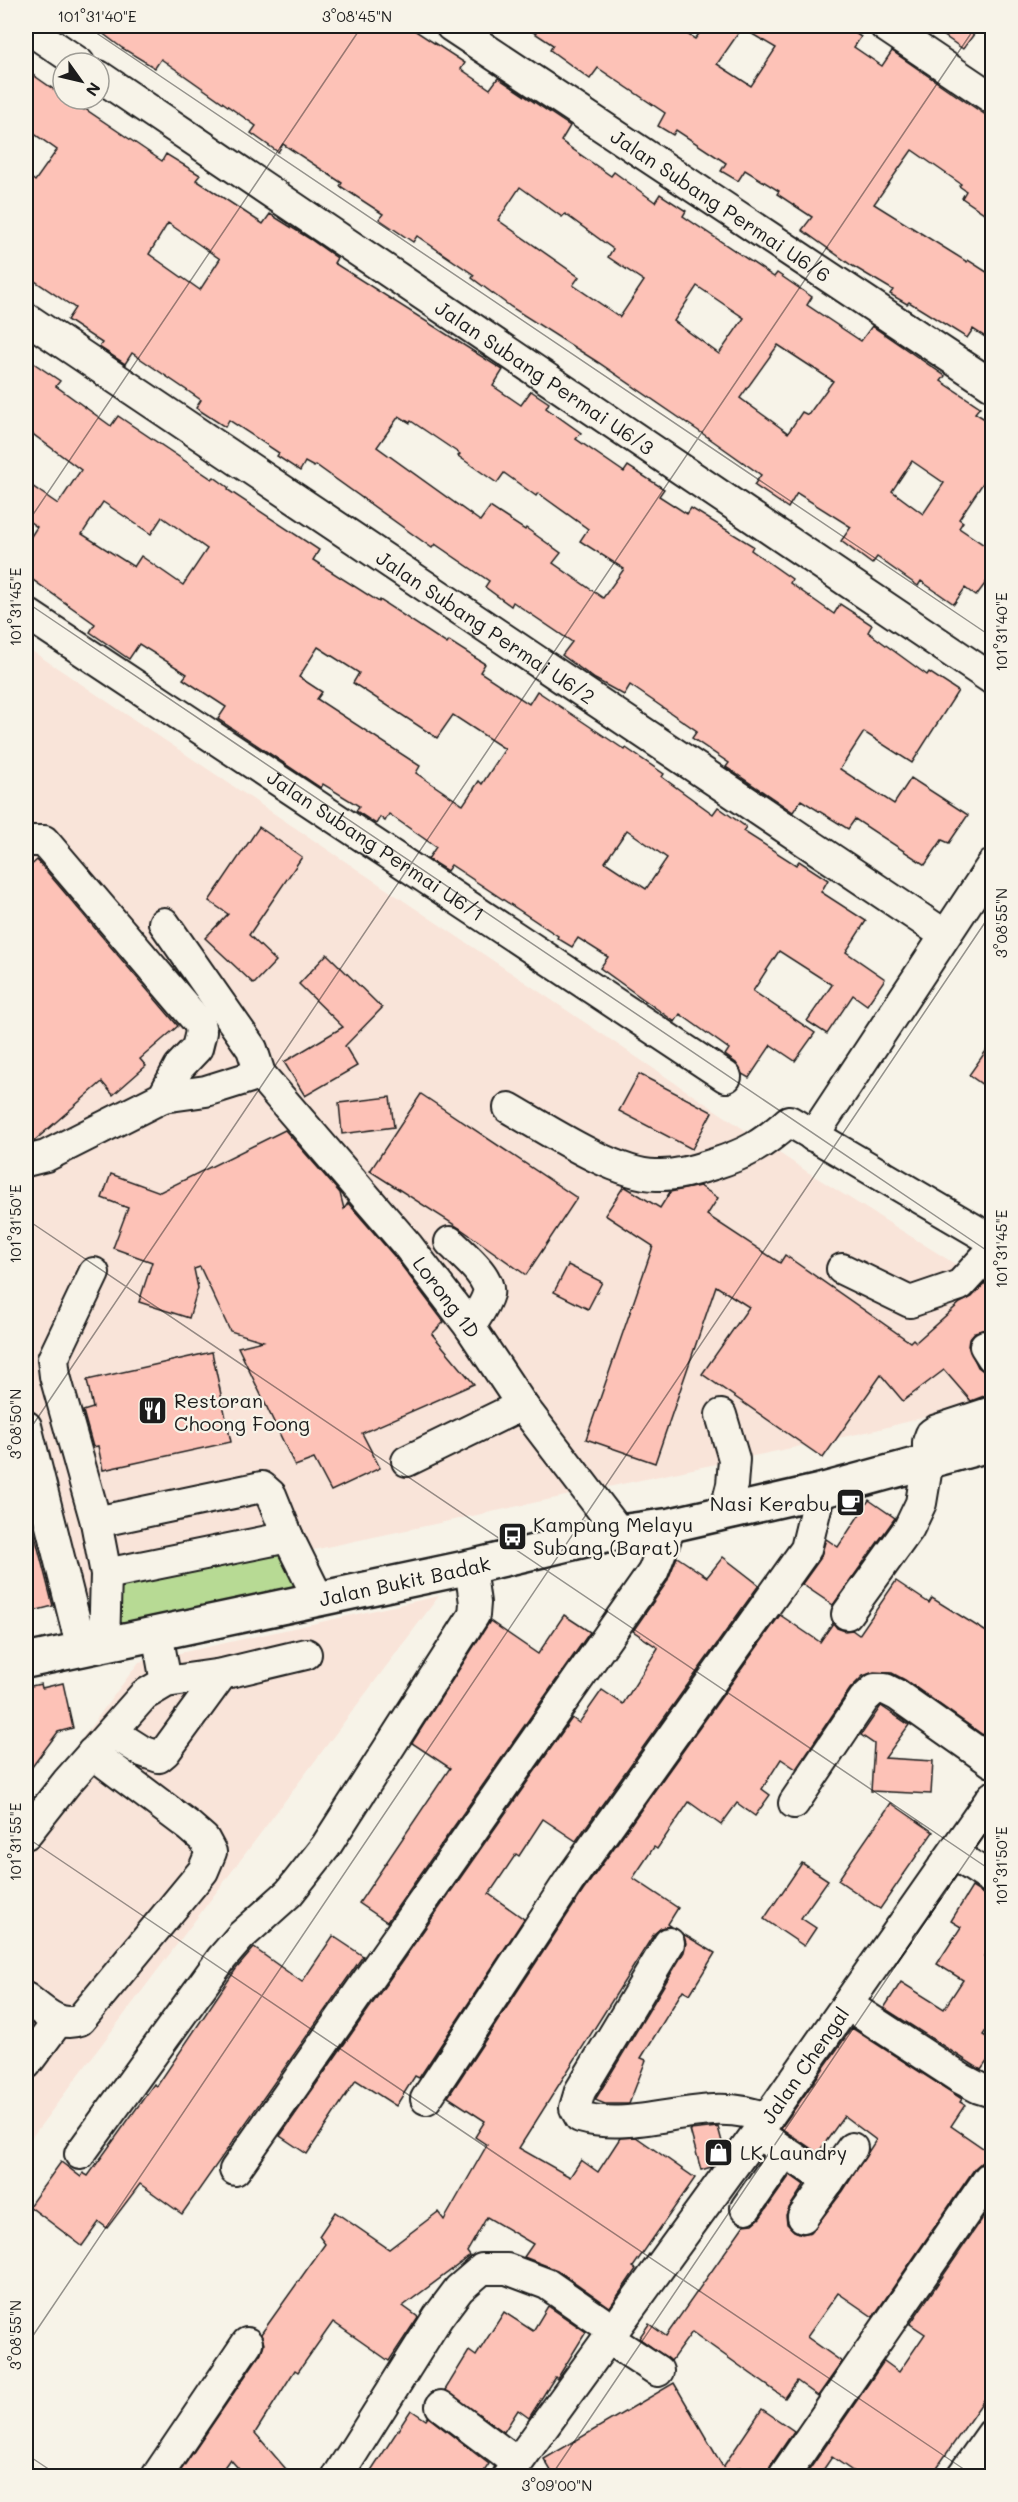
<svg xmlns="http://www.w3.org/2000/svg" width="1018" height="2502" font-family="Mali,sans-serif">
<rect width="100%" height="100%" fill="#f7f3e8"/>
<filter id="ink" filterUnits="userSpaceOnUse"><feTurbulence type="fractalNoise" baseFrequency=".0167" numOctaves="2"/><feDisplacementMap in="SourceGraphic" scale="12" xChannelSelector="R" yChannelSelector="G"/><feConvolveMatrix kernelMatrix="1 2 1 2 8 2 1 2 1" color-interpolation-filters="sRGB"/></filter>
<g filter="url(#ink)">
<g fill="#f9e4d9">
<polygon points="26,647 806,1171 992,1287 992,1399 876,1430 26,1611"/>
<polygon points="439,1596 26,2145 26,1813 139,1662"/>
</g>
<polygon fill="#b7da94" stroke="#6a7b58" stroke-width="1.5" points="289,1546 299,1591 111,1626 112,1578"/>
<g fill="#fdc2b7" stroke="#1c1c1c" stroke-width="1.5" fill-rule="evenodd">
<path d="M 93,26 L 408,26 L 465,63 L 461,69 L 490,89 L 498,78 L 570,126 L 561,141 L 611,176 L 614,172 L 655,202 L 660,194 L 686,211 L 683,216 L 774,277 L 777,273 L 812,297 L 807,305 L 861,341 L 872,326 L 945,376 L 941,381 L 980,407 L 975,413 L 993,424 L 993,468 L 959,519 L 963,522 L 959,528 L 993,551 L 993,573 L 976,596 L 965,588 L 954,604 L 921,581 L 918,586 L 877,557 L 872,564 L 841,541 L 851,527 L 797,493 L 788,508 L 754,485 L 761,475 L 706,436 L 599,363 L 511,307 L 472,278 L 474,275 L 417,236 L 413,242 L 379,219 L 383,214 L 340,186 L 342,183 L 283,144 L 278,152 L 251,133 L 256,126 L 161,59 L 155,68 L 122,48 ZM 520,187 L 562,217 L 565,214 L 613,249 L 608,257 L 644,281 L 620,317 L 573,285 L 579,277 L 498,220 ZM 697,286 L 744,318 L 719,354 L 674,321 ZM 778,345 L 833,381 L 808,415 L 802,412 L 788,433 L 740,398 ZM 912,461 L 944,483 L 923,514 L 892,491 Z"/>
<path d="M 524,26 L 674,26 L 695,39 L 705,26 L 844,26 L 861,37 L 854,47 L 882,66 L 892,51 L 950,91 L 993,120 L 993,219 L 962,198 L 966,191 L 959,186 L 961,184 L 912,150 L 874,204 L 967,262 L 968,260 L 993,276 L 993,342 L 973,329 L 967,338 L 909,302 L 907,304 L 890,294 L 893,290 L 851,265 L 802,230 L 812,217 L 777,194 L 779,191 L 745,170 L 738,181 L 721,171 L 726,163 L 676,130 L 673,135 L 658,126 L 665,113 L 598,68 L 590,79 L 550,50 L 553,45 ZM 742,28 L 776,48 L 751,86 L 717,64 Z"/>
<polygon points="930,26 980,26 963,49"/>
<path d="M 26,70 L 63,96 L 63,99 L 68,99 L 84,110 L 85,109 L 162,161 L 166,154 L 200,175 L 196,180 L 263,224 L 270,214 L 310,239 L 337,258 L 334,263 L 503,370 L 493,386 L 521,405 L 531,391 L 549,403 L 546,408 L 581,433 L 576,439 L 624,472 L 628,466 L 664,489 L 659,496 L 687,514 L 691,508 L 753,546 L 751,550 L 792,579 L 790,583 L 834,614 L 840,604 L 872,625 L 868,632 L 927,675 L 929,672 L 958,691 L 912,763 L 864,732 L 840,769 L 894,804 L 911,778 L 968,815 L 949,843 L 942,840 L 925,865 L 855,819 L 848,829 L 801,800 L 793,812 L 726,767 L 729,763 L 692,738 L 697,731 L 630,685 L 624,695 L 595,679 L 562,655 L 572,642 L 513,602 L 511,606 L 485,587 L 489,581 L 435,544 L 432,548 L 316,465 L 314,467 L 305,462 L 300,471 L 277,456 L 279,453 L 229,420 L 225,427 L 196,408 L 201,400 L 132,353 L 125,364 L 99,347 L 102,343 L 67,320 L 75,308 L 26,275 L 26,174 L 35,181 L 57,150 L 26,128 ZM 168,223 L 220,259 L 200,290 L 149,254 ZM 399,416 L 410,423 L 411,421 L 460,454 L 458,456 L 497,483 L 504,473 L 536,496 L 538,493 L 588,529 L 580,541 L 624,569 L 603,598 L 553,563 L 561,553 L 526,528 L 525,530 L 490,507 L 480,521 L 377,447 Z"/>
<path d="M 26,358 L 60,381 L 56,386 L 111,426 L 118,416 L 212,479 L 214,477 L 229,488 L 228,490 L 319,550 L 313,560 L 379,602 L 380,600 L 447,644 L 449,641 L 485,664 L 480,672 L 529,704 L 537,691 L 625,750 L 626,748 L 664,774 L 662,777 L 713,814 L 718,807 L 746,827 L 743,831 L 796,865 L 799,861 L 828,880 L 821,892 L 866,921 L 846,952 L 885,979 L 867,1005 L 853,995 L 827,1034 L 807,1021 L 832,985 L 779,951 L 753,991 L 815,1033 L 795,1061 L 771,1045 L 749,1078 L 742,1074 L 736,1063 L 725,1055 L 729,1049 L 680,1014 L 675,1022 L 600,968 L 608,957 L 578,938 L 572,947 L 557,938 L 558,936 L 451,865 L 447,871 L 428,859 L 436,847 L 389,814 L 385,821 L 380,817 L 376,824 L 356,811 L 359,806 L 323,784 L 321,788 L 218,719 L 226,707 L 183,679 L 187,674 L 139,644 L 129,659 L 90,632 L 95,624 L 26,575 L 26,544 L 37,527 L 26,519 L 26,482 L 58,504 L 81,470 L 26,429 ZM 103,502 L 151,534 L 162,517 L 207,549 L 183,585 L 141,556 L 134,567 L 82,534 ZM 318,647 L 359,673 L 353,683 L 437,738 L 453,715 L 505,749 L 482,784 L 479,781 L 463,805 L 416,773 L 420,766 L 317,699 L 322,692 L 299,677 ZM 627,830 L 667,858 L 646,889 L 605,862 Z"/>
<polygon points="259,827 302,857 249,935 276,961 254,984 205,938 228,914 209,901"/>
<polygon points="37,860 178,1026 140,1059 146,1066 113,1095 102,1082 34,1141 26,1143 26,870"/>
<polygon points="327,954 382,1008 345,1046 357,1066 305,1096 284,1062 343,1027 299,984"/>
<polygon points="993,1041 993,1092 969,1075"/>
<polygon points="639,1074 712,1112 692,1149 619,1111"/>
<polygon points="421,1094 577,1198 526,1275 461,1229 370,1171"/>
<polygon points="390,1097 394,1127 342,1134 339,1103"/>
<polygon points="285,1130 340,1193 344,1209 348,1203 395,1257 444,1322 432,1334 474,1384 362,1433 380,1468 331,1491 314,1459 295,1466 238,1347 263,1341 230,1331 200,1267 194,1269 198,1288 189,1318 139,1302 152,1262 113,1248 128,1208 102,1198 111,1174 160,1192"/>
<polygon points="624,1186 660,1208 670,1192 700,1186 718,1198 707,1215 780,1263 785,1255 910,1342 913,1339 916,1342 960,1303 972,1297 993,1275 993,1324 986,1329 975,1332 969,1339 968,1346 978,1367 985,1372 993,1374 993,1389 984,1396 971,1401 944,1370 903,1401 881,1375 823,1458 702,1374 749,1307 716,1286 655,1463 586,1439 653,1246 605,1215"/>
<polygon points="568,1265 602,1282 588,1309 554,1292"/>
<polygon points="212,1352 231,1442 103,1470 98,1446 93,1447 83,1411 93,1408 87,1380"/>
<polygon points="869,1500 895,1518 833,1605 802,1584 820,1559 826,1539 838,1547"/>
<polygon points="26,1501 53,1606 26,1613"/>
<polygon points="677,1557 707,1577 723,1557 759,1585 576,1841 543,1819 519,1856 516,1854 489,1894 524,1919 419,2078 415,2076 396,2106 356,2080 307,2154 280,2136 572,1718 579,1723 602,1690 623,1704 658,1648 633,1631 667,1582"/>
<polygon points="896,1581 929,1603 932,1598 993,1636 993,1720 983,1735 905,1680 892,1673 874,1672 863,1676 850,1689 796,1769 781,1759 762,1789 770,1795 755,1816 737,1803 721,1825 689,1802 657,1849 654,1847 633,1878 678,1908 668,1924 671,1926 661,1928 654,1934 519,2148 570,2177 581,2160 598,2172 620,2138 636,2137 695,2178 633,2267 636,2269 610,2307 557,2270 524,2257 533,2244 487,2217 467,2252 470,2256 403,2306 418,2317 389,2361 333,2322 298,2372 295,2370 255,2433 292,2476 245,2476 230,2459 218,2476 177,2476 261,2353 264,2344 261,2334 325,2244 319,2236 335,2212 389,2249 438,2212 444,2220 487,2145 475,2137 485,2121 448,2097 583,1891 780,1615 820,1642 833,1623 837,1628 845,1631 852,1630 859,1635"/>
<polygon points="564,1615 590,1632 387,1922 359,1903 450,1768 412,1743 490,1621 538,1654"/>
<polygon points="63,1683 73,1728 58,1732 26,1775 26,1687 41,1684 42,1688"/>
<polygon points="881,1706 909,1725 885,1758 933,1761 931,1794 871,1791 874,1744 861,1735"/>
<polygon points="891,1803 933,1832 880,1909 838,1880"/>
<polygon points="802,1863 828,1880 801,1918 816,1928 804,1946 764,1919"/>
<polygon points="972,1887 983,1894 993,1896 993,1942 984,1956 993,1961 993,2020 983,2035 993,2041 993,2053 981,2070 884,2008 901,1982 944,2009 963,1980 937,1964 961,1927 951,1921"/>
<polygon points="683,1934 715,1953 690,1994 683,1990 641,2058 646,2060 629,2104 605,2104 595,2100 684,1952 686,1943"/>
<polygon points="333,1936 363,1956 182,2214 140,2184 107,2228 99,2222 82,2246 29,2206 61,2162 81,2177 83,2173 88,2176 154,2084 157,2086 236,1969 254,1948 302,1982"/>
<polygon points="852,2028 962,2099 960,2102 965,2105 951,2126 993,2155 993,2161 982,2162 975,2168 873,2317 838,2293 807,2337 842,2362 818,2396 797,2381 785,2398 692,2332 671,2361 639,2338 649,2324 666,2336 744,2225 753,2224 760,2218 790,2175 804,2185 789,2208 786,2215 787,2224 794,2231 802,2234 811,2232 843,2191 876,2140 844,2116 818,2153 781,2128"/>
<polygon points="718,2127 724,2149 711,2167 701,2170 690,2130"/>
<polygon points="993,2203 993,2387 931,2476 860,2476 832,2457 819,2476 805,2476 884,2361 899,2372 925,2334 910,2324"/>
<polygon points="548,2306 586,2332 557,2379 555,2377 529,2418 518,2410 504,2432 445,2390 469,2351 476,2356 504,2312 533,2331"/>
<polygon points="674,2383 723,2467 762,2409 794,2431 770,2466 767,2476 754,2476 740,2467 727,2474 729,2476 554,2476 544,2459"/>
<polygon points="411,2410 426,2420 428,2417 489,2464 481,2476 368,2476"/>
</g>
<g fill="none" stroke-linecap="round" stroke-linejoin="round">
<defs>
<g id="minor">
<path id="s1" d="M 451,26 L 992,385"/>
<polyline points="885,26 992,98"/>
<polyline points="26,27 79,63"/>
<path id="s2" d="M 99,76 L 992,679"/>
<path id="s3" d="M 26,318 L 945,935"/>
<path id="s4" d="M 26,613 L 726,1077"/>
<polyline points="26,841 44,841 199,1023 201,1032 197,1048 179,1067 163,1097 46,1156 26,1161"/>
<path id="s5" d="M 164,923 L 252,1049 L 260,1074 L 408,1246 L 470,1327 L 522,1405 L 619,1532"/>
<polyline points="163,1097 206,1091 260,1074"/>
<path d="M 509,1108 C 546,1129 615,1175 656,1175 C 676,1176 695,1170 714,1164 C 748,1153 762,1145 789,1121 L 992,1240"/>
<polyline points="813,1136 992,865"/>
<path d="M 450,1242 C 461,1253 492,1278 488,1294 C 485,1305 476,1317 470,1327"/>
<polyline points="842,1269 910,1302 960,1285 992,1250"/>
<polyline points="94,1273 53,1359 55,1376 96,1522 106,1574 104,1645"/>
<polyline points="985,1346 992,1357"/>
<polyline points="721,1415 734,1459 732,1485 725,1512"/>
<polyline points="26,1426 82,1649"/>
<polyline points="407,1461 522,1405"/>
<polyline points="96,1522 262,1487 271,1495 288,1537 106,1574"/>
<polyline points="288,1537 319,1600"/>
<polyline points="847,1614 909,1528 921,1503 928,1461 928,1442 931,1434 937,1430 992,1412"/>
<polyline points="157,1633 166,1682"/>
<polyline points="112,1732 142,1751 159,1757 165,1752 222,1674"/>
<polyline points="794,1803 864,1699 875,1689 885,1689 897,1695 992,1762"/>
<polyline points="26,1834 67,1782 144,1695 166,1682 222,1674 306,1654"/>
<polyline points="954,1854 992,1879"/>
<path d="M 669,1943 L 580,2091 L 575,2108 L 580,2117 C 642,2135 708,2092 767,2119"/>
<path d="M 26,1998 C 42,2010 58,2028 80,2020 L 203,1871 L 211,1852 L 204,1839 L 189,1826 L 92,1753"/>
<polyline points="848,2005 960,2078 979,2088 992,2092"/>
<polyline points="26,2064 58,2021"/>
<polyline points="426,2099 569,1881 806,1549 820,1491"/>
<polyline points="757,2133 829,2181"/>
<polyline points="80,2154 222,1958 241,1936 289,1893 326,1846 474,1615 475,1603 470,1567"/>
<polyline points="235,2170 653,1572 671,1525"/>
<polyline points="746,2208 785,2152"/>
<polyline points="803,2217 852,2148"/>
<polyline points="608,2338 658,2371"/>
<polyline points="441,2406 517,2463"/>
<polyline points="157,2476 247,2343"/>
<polyline points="338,2476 438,2317 459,2289 482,2269 507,2269 547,2284 613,2330"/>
<path id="s6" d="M 508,2476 L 757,2133 L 992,1797"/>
<polyline points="784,2476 989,2178"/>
<polyline points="962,2476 992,2434"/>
</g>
<g id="major">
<path id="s7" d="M 26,1661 L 470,1567 L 619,1532 L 671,1525 L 820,1491 L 992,1444"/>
</g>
</defs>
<use href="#minor" stroke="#1c1c1c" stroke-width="34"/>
<use href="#major" stroke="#1c1c1c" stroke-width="38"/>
<use href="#minor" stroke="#f7f3e8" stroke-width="30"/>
<use href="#major" stroke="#f7f3e8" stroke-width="33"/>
</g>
</g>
<path fill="none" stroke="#1c1c1c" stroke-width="1.5" stroke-opacity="0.45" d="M 86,26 L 992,637M 26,525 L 362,26M 26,602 L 992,1254M 26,1219 L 992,1871M 26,1435 L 976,26M 26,1837 L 974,2476M 26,2346 L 992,912M 26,2454 L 59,2476M 551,2476 L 992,1823"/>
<defs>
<symbol id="restaurant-square" viewBox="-11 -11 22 22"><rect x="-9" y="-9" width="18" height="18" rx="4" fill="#1c1c1c" stroke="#f7f3e8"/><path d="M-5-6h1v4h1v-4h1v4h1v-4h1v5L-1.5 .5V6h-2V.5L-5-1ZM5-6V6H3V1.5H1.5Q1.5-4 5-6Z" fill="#fff"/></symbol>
<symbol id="cafe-square" viewBox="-11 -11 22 22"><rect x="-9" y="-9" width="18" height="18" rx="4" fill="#1c1c1c" stroke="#f7f3e8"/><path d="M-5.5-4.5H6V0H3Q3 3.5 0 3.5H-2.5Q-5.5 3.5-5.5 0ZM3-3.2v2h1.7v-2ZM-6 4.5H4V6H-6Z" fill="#fff"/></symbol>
<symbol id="bus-square" viewBox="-11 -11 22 22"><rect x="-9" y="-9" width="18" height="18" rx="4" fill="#1c1c1c" stroke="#f7f3e8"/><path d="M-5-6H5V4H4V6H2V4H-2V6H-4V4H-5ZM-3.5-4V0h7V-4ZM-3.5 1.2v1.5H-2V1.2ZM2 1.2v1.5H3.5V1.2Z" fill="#fff"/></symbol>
<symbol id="shop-square" viewBox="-11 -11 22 22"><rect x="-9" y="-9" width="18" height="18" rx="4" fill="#1c1c1c" stroke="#f7f3e8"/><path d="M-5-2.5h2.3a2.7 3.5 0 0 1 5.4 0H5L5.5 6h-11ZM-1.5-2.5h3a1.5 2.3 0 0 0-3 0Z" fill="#fff"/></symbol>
</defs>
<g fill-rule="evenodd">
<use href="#restaurant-square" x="136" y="1394" width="33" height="33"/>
<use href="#cafe-square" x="834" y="1486" width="33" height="33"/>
<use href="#bus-square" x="496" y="1520" width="33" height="33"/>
<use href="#shop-square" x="702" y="2136" width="33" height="33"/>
</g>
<g text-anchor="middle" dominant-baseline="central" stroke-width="4.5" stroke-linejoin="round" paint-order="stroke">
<g font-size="20" fill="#1c1c1c" stroke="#f7f3e8">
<text stroke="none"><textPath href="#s1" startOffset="324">Jalan Subang Permai U6/6</textPath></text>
<text stroke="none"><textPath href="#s2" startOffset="538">Jalan Subang Permai U6/3</textPath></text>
<text stroke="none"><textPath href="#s3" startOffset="554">Jalan Subang Permai U6/2</textPath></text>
<text stroke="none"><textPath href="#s4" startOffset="420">Jalan Subang Permai U6/1</textPath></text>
<text stroke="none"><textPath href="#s5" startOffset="471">Lorong 1D</textPath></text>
<text stroke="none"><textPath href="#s7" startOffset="387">Jalan Bukit Badak</textPath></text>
<text stroke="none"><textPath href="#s6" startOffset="507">Jalan Chengal</textPath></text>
</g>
<g font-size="20" fill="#1c1c1c" stroke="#f7f3e8" text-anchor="start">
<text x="174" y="1400">Restoran<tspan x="174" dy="23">Choong Foong</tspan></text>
<text x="830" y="1503" text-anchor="end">Nasi Kerabu</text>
<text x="533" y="1524">Kampung Melayu<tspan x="533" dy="23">Subang (Barat)</tspan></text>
<text x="740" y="2152">LK Laundry</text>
</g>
</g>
<rect width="1018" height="2502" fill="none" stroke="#f7f3e8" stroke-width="66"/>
<g transform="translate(81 81) rotate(124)"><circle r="28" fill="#f7f3e8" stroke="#9f9d96" stroke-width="1.5"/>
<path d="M0-4.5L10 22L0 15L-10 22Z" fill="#1c1c1c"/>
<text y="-9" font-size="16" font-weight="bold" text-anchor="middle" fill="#1c1c1c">N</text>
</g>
<rect x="33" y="33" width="952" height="2436" fill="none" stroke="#1c1c1c" stroke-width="2"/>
<g font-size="15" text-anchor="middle" fill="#1c1c1c">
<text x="97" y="22">101°31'40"E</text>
<text x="357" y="22">3°08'45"N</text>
<text transform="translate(16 607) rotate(-90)" y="5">101°31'45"E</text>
<text transform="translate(1002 632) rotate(-90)" y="5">101°31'40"E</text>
<text transform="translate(1002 923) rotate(-90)" y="5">3°08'55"N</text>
<text transform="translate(16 1224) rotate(-90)" y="5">101°31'50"E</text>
<text transform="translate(1002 1249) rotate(-90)" y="5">101°31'45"E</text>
<text transform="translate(16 1424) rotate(-90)" y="5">3°08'50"N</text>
<text transform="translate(16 1842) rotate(-90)" y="5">101°31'55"E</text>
<text transform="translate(1002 1866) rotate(-90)" y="5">101°31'50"E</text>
<text transform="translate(16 2335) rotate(-90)" y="5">3°08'55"N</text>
<text x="557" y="2491">3°09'00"N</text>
</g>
</svg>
